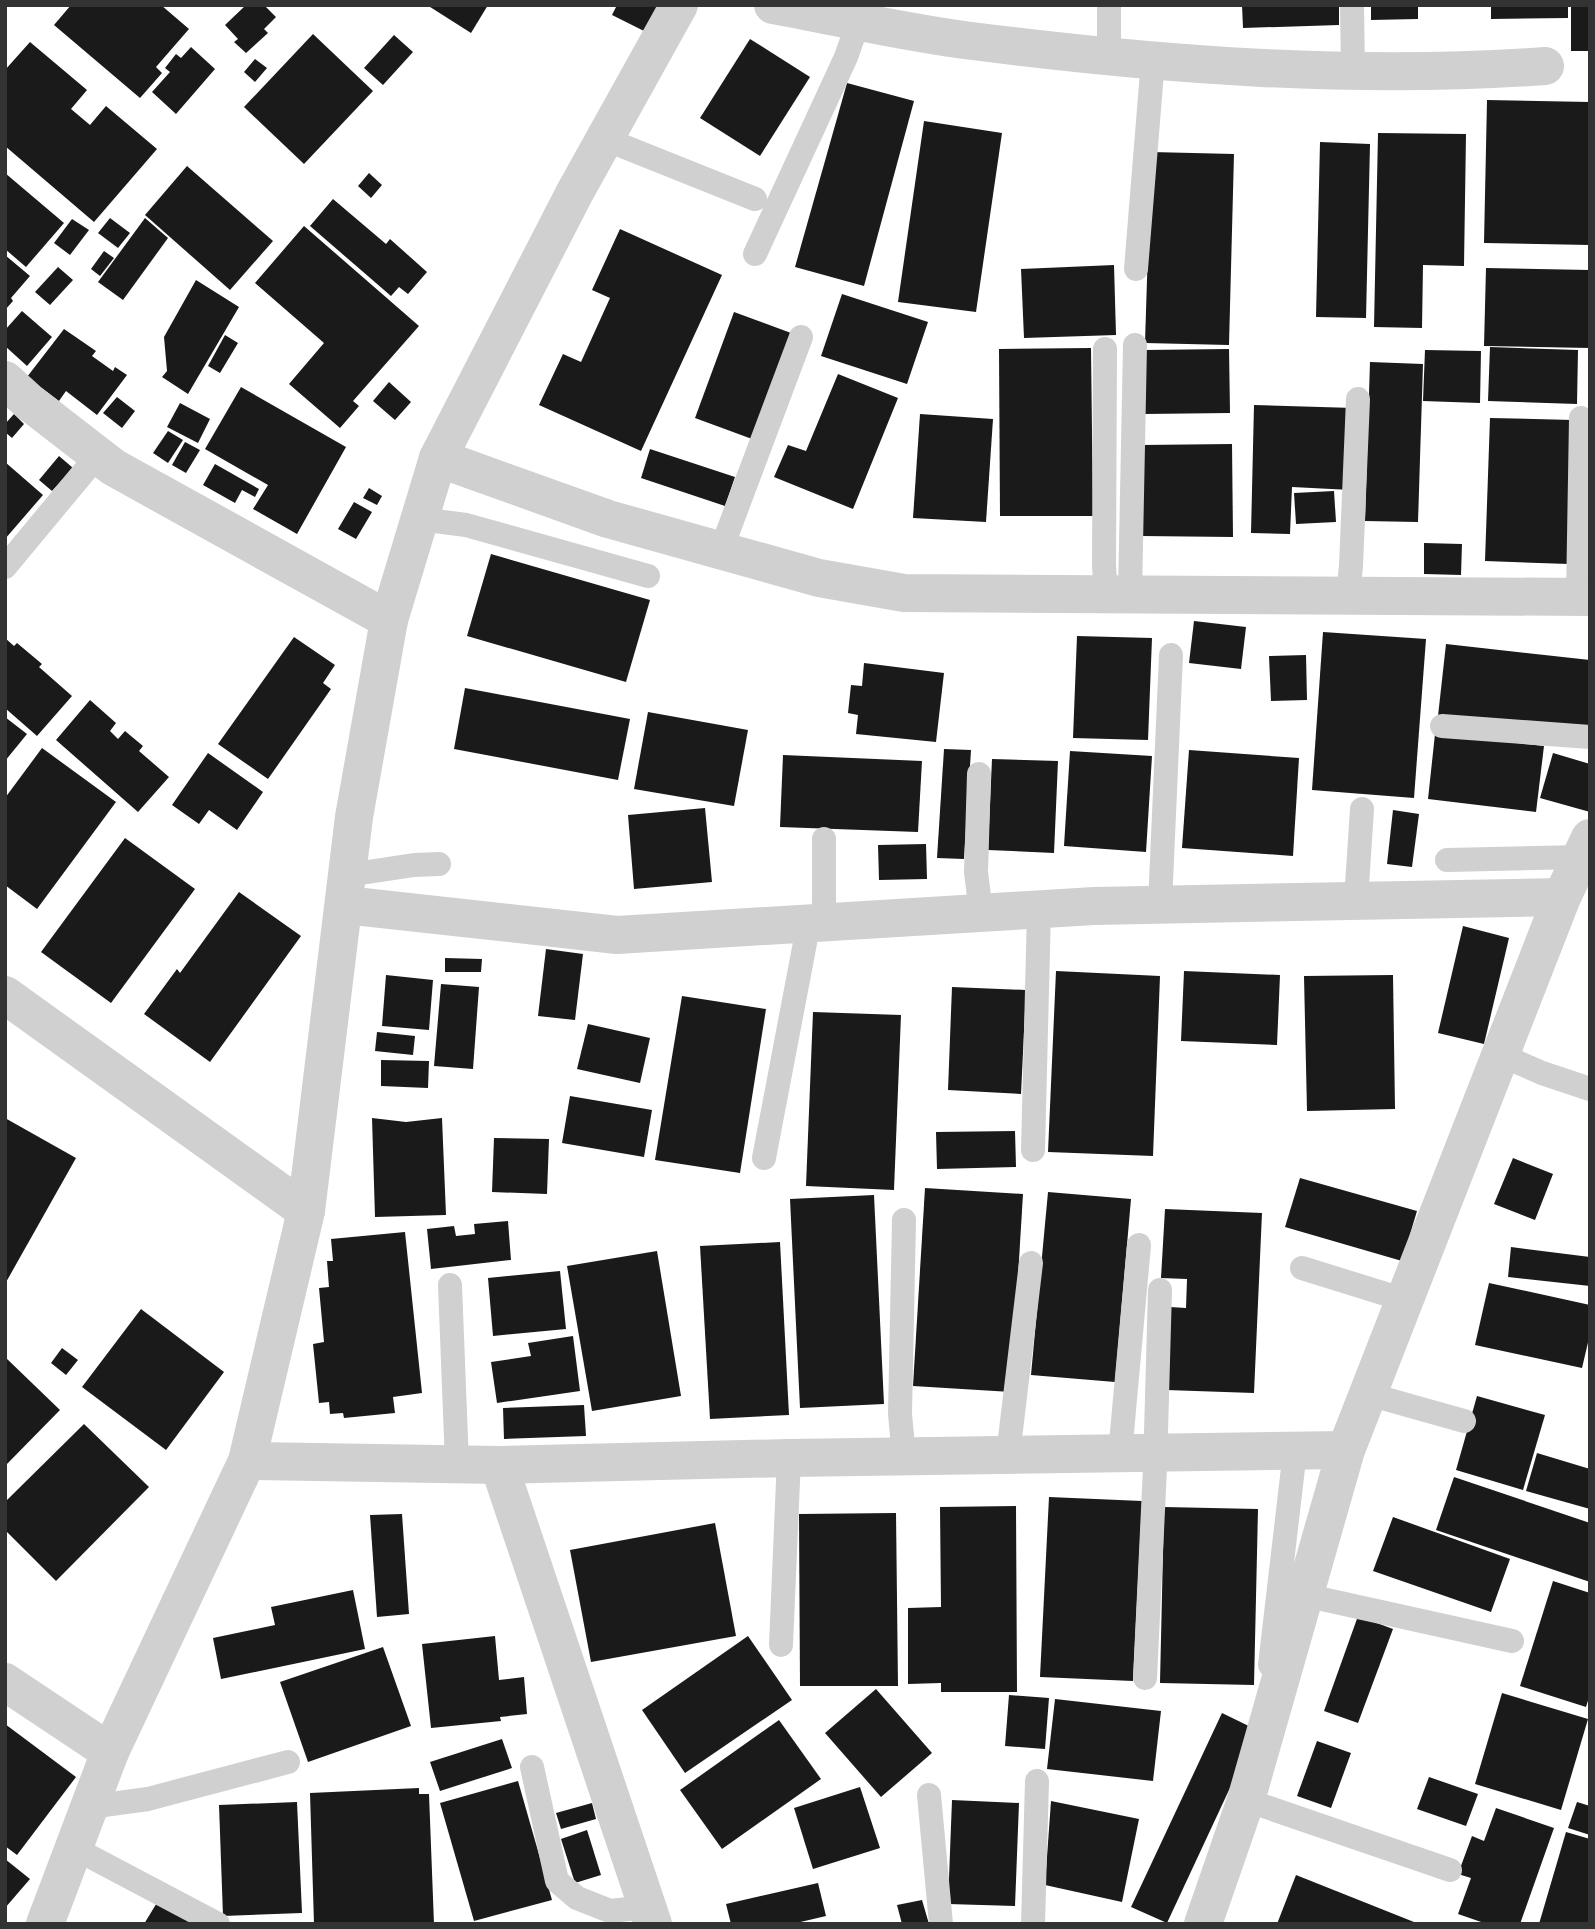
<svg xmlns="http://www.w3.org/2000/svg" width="1595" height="1929" font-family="'PT Sans',sans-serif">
<rect width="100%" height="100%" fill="#fff"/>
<g fill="#1a1a1a">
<polygon points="71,5 161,5 189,29 156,67 162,73 140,98 54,25"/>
<polygon points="246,5 264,5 276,17 264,29 268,33 246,53 234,42 238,39 225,25"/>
<polygon points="427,5 488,5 471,33"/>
<polygon points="617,5 659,5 644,31 612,15"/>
<polygon points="1242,5 1339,5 1339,25 1243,28"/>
<polygon points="1371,5 1418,5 1418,19 1371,20"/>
<polygon points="1491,5 1568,5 1568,18 1491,19"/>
<rect x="1571" y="5" width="19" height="46"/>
<polygon points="313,34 373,91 304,164 244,107"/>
<polygon points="394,35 413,52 383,85 364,68"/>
<polygon points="750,39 810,77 760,156 700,118"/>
<polygon points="30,42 87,90 71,109 90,125 106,106 157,149 94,222 5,146 5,70"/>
<polygon points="191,47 215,69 176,114 152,92 170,72 165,68 176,54 181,58"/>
<polygon points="255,59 267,68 255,82 244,72"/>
<polygon points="847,83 914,101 864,286 795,267"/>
<polygon points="1487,100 1590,102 1590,245 1484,243"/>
<polygon points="924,121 1002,133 976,312 898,302"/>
<polygon points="1378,133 1466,134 1464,266 1423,265 1422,328 1374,327"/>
<polygon points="1320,142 1370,144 1366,318 1316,317"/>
<polygon points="1151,152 1234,154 1229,345 1145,343"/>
<polygon points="187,166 273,241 230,290 145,215"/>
<polygon points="5,173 64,223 26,267 5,249"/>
<polygon points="369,173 382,185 371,198 358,186"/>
<polygon points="333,199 386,244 390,239 427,272 408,294 399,287 391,296 310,226"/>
<polygon points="110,218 130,233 118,248 98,233"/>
<polygon points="145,218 168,238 123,300 98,282"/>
<polygon points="72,219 89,230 70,255 54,243"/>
<polygon points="304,226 419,326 353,401 359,406 340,428 289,384 324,343 255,283"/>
<polygon points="620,229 722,275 641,451 539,405 563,354 581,362 610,298 592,290"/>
<polygon points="104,251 114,258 100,276 91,269"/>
<polygon points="5,255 30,276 11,298 13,301 5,310"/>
<polygon points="1114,265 1116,335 1024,338 1021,269"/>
<polygon points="58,267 73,280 50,305 35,292"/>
<polygon points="1486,268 1590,270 1590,348 1484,346"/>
<polygon points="196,280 239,307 188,394 162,377 167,371 164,337"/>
<polygon points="842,294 928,322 907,384 821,356"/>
<polygon points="22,311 52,337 27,366 5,346 5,330"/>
<polygon points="734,312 791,333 752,439 695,418"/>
<polygon points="64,329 96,351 92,356 113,371 115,367 127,375 97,415 66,391 59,401 27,377"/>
<polygon points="225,335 238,343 220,373 208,366"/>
<polygon points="1490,347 1578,350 1577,404 1488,401"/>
<polygon points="1091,348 1093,516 1000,516 999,349"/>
<polygon points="1229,349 1230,413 1144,414 1144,350"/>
<polygon points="1425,350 1481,351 1480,403 1423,401"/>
<polygon points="1370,362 1423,364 1418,522 1365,521"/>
<polygon points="838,374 898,398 853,509 774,477 788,445 806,451"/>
<polygon points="389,382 411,402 395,420 373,401"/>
<polygon points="241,387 346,447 297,534 253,509 268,485 205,449"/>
<polygon points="117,397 135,411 122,428 103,413"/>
<polygon points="180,403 210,419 198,443 167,427"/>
<polygon points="1254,405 1354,408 1351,490 1292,487 1290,534 1251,533"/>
<polygon points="14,414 24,424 12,438 5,432 5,424"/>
<polygon points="920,414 993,419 986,522 913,518"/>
<polygon points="1490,418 1573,420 1569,564 1485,561"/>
<polygon points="168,431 183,440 168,463 153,453"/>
<polygon points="185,442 200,450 186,473 172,465"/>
<polygon points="1232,444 1233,537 1141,536 1141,445"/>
<polygon points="650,449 735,477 725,506 641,478"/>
<polygon points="59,456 73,468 52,491 39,480"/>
<polygon points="5,462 43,495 5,539"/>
<polygon points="215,464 259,489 255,497 242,490 235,503 203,485"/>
<polygon points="369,488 382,496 377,505 363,498"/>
<polygon points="1334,491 1336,522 1296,524 1294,493"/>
<polygon points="354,502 372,512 356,539 338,529"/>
<polygon points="1424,543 1462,544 1461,575 1424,574"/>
<polygon points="491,554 650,600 626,682 467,636"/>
<polygon points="1194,621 1246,627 1241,669 1189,663"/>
<polygon points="1323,632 1426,639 1414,798 1312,790"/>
<polygon points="1077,636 1152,638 1148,740 1073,738"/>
<polygon points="294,637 335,665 323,683 331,689 268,779 218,744"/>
<polygon points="5,638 14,646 17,643 42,664 39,667 72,696 37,736 5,708"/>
<polygon points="1446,644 1590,660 1590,733 1438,716"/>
<polygon points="1306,655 1307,700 1271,701 1269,656"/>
<polygon points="864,663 944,673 936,742 856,734 858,715 848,713 851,685 862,686"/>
<polygon points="465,688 630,719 618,780 454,749"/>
<polygon points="90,700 116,723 110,731 118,739 125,731 143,746 139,751 169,777 138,812 56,740"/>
<polygon points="648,712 748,730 734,806 634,789"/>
<polygon points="5,717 27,734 5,761"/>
<polygon points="1435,734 1544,746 1536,812 1428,799"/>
<polygon points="42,748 116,802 37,909 5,885 5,798"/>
<polygon points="944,749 971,750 964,859 937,858"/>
<polygon points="1189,750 1299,758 1293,856 1182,848"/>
<polygon points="1070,751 1152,756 1146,852 1064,846"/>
<polygon points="208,753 263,792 237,830 209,810 199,824 172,805"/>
<polygon points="1553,753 1590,764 1590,812 1540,798"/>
<polygon points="783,755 922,761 918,832 780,827"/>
<polygon points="992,759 1058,761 1054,853 988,850"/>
<polygon points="705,808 712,882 634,889 628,815"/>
<polygon points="1393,810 1419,814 1412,867 1387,864"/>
<polygon points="125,838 195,889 111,1003 41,952"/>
<polygon points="926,844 927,879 879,880 878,845"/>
<polygon points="239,892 301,936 210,1062 144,1014 177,969 180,973"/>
<polygon points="1463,926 1509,938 1484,1044 1438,1033"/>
<polygon points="546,949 583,954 575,1020 538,1016"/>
<polygon points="445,958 482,959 481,972 445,972"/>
<polygon points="1056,971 1160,976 1153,1156 1048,1152"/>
<polygon points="1184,971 1280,975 1277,1045 1181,1041"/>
<polygon points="386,975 433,980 429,1030 382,1026"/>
<polygon points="1393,975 1395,1109 1307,1111 1304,976"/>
<polygon points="441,984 479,987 473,1069 434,1066"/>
<polygon points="952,987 1026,990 1021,1094 948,1090"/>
<polygon points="682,996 766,1009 740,1173 655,1160"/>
<polygon points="813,1012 901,1015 894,1190 806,1186"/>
<polygon points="588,1024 650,1038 640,1083 577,1069"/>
<polygon points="377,1032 415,1036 413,1055 375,1051"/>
<polygon points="381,1060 429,1061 428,1088 381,1086"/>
<polygon points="570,1096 652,1110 644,1157 562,1143"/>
<polygon points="5,1118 76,1158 5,1284"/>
<polygon points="372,1118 406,1122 442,1118 446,1215 375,1217"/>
<polygon points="1015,1131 1016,1167 937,1169 936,1132"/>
<polygon points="494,1138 549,1139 547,1194 492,1192"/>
<polygon points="1513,1158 1553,1174 1535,1220 1494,1204"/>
<polygon points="1300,1178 1417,1211 1402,1261 1285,1227"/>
<polygon points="925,1188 1023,1194 1011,1392 913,1386"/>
<polygon points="1048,1192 1131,1199 1115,1382 1031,1375"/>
<polygon points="874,1195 884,1404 800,1408 790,1199"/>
<polygon points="1165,1209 1262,1213 1254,1393 1166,1390 1170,1307 1186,1308 1187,1279 1161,1278"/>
<polygon points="508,1221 511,1260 431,1269 427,1229 454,1226 456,1236 475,1234 474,1224"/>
<polygon points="405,1232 422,1393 393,1397 395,1413 344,1418 343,1413 330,1414 329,1402 319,1403 313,1344 324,1342 319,1288 329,1287 327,1261 333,1261 331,1239"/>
<polygon points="780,1242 789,1415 710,1419 700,1246"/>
<polygon points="1511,1247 1590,1257 1590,1286 1508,1277"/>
<polygon points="657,1251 681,1396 592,1411 567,1266"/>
<polygon points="560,1271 566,1329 493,1336 488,1278"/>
<polygon points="1489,1283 1590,1305 1590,1334 1582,1368 1475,1345"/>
<polygon points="141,1309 224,1372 166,1450 82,1387"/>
<polygon points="573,1336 580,1391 497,1403 491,1362 531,1356 528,1343"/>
<polygon points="62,1348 78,1360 66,1375 51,1363"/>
<polygon points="5,1357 60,1410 5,1466"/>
<polygon points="1477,1396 1545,1415 1523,1490 1456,1470"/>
<polygon points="584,1405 586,1436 504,1439 503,1408"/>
<polygon points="84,1424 149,1487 56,1581 5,1530 5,1502"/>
<polygon points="1537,1453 1590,1469 1590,1509 1526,1491"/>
<polygon points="1454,1477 1590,1523 1590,1582 1436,1530"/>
<polygon points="1049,1497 1142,1501 1133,1681 1040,1677"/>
<polygon points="1016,1506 1017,1692 941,1692 941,1683 908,1684 908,1608 941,1607 940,1507"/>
<polygon points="1164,1507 1258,1509 1254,1685 1160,1683"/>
<polygon points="896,1513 898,1686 800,1686 799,1514"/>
<polygon points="402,1514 409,1614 377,1617 370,1515"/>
<polygon points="1393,1517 1510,1559 1491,1612 1373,1571"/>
<polygon points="715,1523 736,1636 591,1662 570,1550"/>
<polygon points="1553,1581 1590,1593 1590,1694 1586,1707 1520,1686"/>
<polygon points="353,1590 365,1649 221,1679 213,1638 275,1625 271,1607"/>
<polygon points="1358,1616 1393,1629 1358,1723 1324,1711"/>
<polygon points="495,1636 499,1680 524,1677 527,1714 500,1717 501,1721 431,1728 422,1644"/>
<polygon points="748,1636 792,1700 685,1773 642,1710"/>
<polygon points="383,1647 411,1726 308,1762 280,1682"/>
<polygon points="876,1689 932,1753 881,1797 825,1733"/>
<polygon points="1502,1693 1588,1719 1561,1810 1475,1784"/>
<polygon points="1009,1695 1049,1698 1045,1749 1005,1746"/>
<polygon points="1055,1699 1161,1711 1153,1781 1047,1769"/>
<polygon points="1222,1713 1257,1730 1167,1923 1131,1907"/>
<polygon points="779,1720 821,1779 722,1849 680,1790"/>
<polygon points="5,1724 76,1777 17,1855 5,1846"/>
<polygon points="502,1739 512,1768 440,1791 430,1762"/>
<polygon points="1317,1741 1351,1753 1331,1808 1297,1796"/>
<polygon points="1429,1777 1478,1794 1466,1826 1417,1809"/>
<polygon points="518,1781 552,1900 474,1921 440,1803"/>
<polygon points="860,1787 880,1848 813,1869 794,1808"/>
<polygon points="419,1788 419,1794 429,1794 434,1924 314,1924 310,1793"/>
<polygon points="952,1800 1019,1803 1015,1906 948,1904"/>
<polygon points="1051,1801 1139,1819 1122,1902 1045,1885"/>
<polygon points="297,1802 302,1913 223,1916 219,1805"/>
<polygon points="1577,1802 1590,1806 1590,1835 1568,1828"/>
<polygon points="592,1803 596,1819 561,1829 556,1813"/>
<polygon points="1496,1808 1554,1828 1520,1924 1487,1924 1458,1914 1471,1878 1458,1874 1472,1836 1484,1841"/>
<polygon points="587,1830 601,1875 575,1883 561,1839"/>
<polygon points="1566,1832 1590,1839 1590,1924 1539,1924"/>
<polygon points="5,1859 30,1879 5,1908"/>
<polygon points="1296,1875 1419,1924 1277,1924"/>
<polygon points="818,1883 826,1916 792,1924 731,1924 726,1904"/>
<polygon points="922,1900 929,1924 902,1924 897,1905"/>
<polygon points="158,1901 196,1924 144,1924"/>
</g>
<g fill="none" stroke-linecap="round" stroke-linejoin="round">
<g stroke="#d0d0d0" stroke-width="24">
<polyline points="1352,5 1353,70"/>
<polyline points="1109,55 1109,5"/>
<polyline points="605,139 755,199"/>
<polyline points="755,254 846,57 859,20"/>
<polyline points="1136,269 1153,60"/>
<polyline points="1105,349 1104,566 1106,595"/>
<polyline points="420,519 466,525 648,576"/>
<polyline points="721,550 801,337"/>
<polyline points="5,567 98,455"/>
<polyline points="1130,595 1135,345"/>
<polyline points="1348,596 1351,566 1358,399"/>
<polyline points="1578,597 1581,418"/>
<polyline points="1442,726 1590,737"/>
<polyline points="979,774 976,872 981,913"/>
<polyline points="824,839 824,922"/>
<polyline points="1447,860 1580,857"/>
<polyline points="348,875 414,865 439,864"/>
<polyline points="1356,901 1362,809"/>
<polyline points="1160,905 1171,655"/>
<polyline points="1501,1055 1542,1073 1590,1089"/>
<polyline points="1033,1150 1039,910"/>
<polyline points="764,1158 805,943 806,923"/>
<polyline points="1302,1268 1405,1300"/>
<polyline points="450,1285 457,1464"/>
<polyline points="1368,1394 1464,1421"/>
<polyline points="1120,1454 1139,1245"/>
<polyline points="1008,1455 1031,1263"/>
<polyline points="904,1457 900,1414 904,1220"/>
<polyline points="1304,1595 1512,1641"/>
<polyline points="781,1645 789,1458"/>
<polyline points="1270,1665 1295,1451"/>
<polyline points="1145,1678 1155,1468 1160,1290"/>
<polyline points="532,1767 557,1881 577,1898 610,1911 647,1907"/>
<polyline points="929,1795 941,1924"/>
<polyline points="1246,1800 1450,1870"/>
<polyline points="89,1807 148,1799 288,1762"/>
<polyline points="74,1848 218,1924"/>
<polyline points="1033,1924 1037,1781"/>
</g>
<g stroke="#d0d0d0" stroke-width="38">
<path d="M 773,5 C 839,17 906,33 972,41 C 1161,65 1355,80 1545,66"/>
<polyline points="5,380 29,402 113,467 389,620"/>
<polyline points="438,458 608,519 819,578 904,593 1590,597"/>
<polyline points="345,905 617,935 1094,906 1562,897"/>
<polyline points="5,995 306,1211"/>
<polyline points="247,1461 499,1465 789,1458 1346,1450"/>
<polyline points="499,1465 653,1924"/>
<polyline points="5,1682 110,1752"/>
<polyline points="45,1924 110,1752 247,1461 306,1211 354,817 389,620 438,458 575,192 679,5"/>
<polyline points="1203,1924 1246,1800 1346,1450 1562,897 1590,838"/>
</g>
</g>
<rect width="1595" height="1929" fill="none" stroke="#333333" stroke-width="14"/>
</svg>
